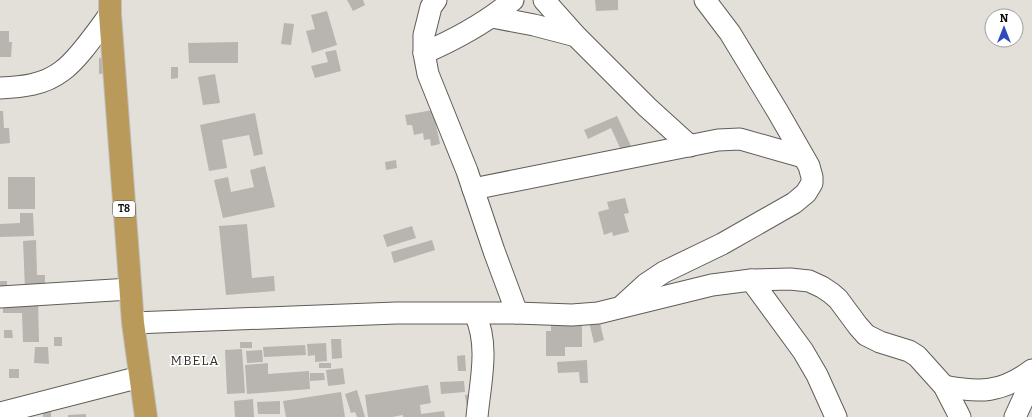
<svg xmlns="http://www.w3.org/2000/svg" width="1032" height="417" font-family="Bitter,serif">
<rect width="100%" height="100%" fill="#e3e0da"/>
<g fill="#b8b4af">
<polygon points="347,0 363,0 365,5 353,11"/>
<polygon points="595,0 618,0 618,10 596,11"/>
<polygon points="327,11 337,45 312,53 306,31 315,29 311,15"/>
<polygon points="284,23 294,24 291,45 281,44"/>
<polygon points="0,31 9,31 9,42 12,42 11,57 0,57"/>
<polygon points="238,42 238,63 189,63 188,43"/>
<polygon points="336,50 341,71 315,78 311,66 328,62 325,52"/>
<polygon points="107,57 108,73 99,74 99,58"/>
<polygon points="171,67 178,67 178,78 171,79"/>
<polygon points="215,74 220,103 203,105 198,77"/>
<polygon points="433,110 440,144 431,146 430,139 424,140 423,133 414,135 412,125 407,125 405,115"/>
<polygon points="0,111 3,111 4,128 9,128 10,143 0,144"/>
<polygon points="255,113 263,154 254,156 249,135 222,140 227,168 209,171 200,125"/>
<polygon points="617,116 631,146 621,150 611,128 588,139 584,130"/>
<polygon points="396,160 397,168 386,170 385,162"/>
<polygon points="265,166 275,207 223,218 214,180 228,177 231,192 254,187 250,170"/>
<rect x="8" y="177" width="27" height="32"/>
<polygon points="625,198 629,213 624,214 629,232 613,236 612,232 604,235 598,212 609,209 607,202"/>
<polygon points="20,213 33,213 34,236 0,237 0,224 20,223"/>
<polygon points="247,224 252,278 274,276 275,291 226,295 219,226"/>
<polygon points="412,226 416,238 387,247 383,235"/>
<polygon points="36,240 37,275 45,275 45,288 25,289 23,241"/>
<polygon points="432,240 435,250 394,263 391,252"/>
<rect x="0" y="281" width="7" height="12"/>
<polygon points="38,299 39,342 23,342 22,313 3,313 3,304"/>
<polygon points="599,319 604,340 594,343 589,322"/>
<polygon points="582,320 582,347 565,347 565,356 546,356 546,331 551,331 551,324"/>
<polygon points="4,330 12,330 13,338 4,338"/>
<rect x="54" y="337" width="8" height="9"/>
<polygon points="331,339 341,339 342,358 332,359"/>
<rect x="240" y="342" width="12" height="6"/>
<polygon points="326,343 327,361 315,362 315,355 308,356 307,344"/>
<polygon points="305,345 306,355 264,357 263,347"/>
<polygon points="35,347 48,347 49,364 34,363"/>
<polygon points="242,349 245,393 227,394 225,350"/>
<polygon points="262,350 263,362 247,363 246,351"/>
<polygon points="465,355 466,371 458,371 457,356"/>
<polygon points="587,360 588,383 580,383 579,372 558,373 557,362"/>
<polygon points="268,363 268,374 309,371 310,389 247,394 245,365"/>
<rect x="319" y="363" width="12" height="5"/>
<polygon points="343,368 345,384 328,386 326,370"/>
<rect x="9" y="369" width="10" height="9"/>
<polygon points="310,373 324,373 325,380 310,381"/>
<polygon points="464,381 465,392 441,394 440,382"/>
<polygon points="428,385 431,403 420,405 421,414 444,411 445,417 403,417 403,415 392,417 368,417 365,395"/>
<polygon points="357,390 365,417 357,417 355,412 351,413 345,394"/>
<polygon points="341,392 345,417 286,417 283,401"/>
<polygon points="471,394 473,408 467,408 465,395"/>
<polygon points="253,399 254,417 235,417 234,401"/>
<polygon points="280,401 280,414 258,414 257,402"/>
<rect x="43" y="412" width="8" height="5"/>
<polygon points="86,414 86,417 68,417 68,415"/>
</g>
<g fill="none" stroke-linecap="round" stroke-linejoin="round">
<defs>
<g id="minor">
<polyline points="436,0 431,7 424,35 424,53 428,74 467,171 494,251 517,313"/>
<polyline points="544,0 576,36 647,107 690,146"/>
<polyline points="492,17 534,25 576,36"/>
<path d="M 424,53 C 456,39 486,23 513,0"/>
<path d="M 0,88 C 22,87 44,85 62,71 C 78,60 98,30 110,14"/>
<polyline points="473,189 718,140 740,139 803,157"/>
<polyline points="751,280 803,351 817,375 836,417"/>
<polyline points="0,297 130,289"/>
<polyline points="623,305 646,284 664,272 722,244 794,203 806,193 812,183 812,177 809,166 778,112 730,33 705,0"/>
<path d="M 475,314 C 490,346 480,383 477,417"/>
<polyline points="133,323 396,313 517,313 572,315 598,313 712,285 751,280 790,279 809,281 822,287 831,293 838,299 858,326 866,335 880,342 909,351 917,356 944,386 960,417"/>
<path d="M 944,386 C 980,393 1001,393 1032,370"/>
<polyline points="0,413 140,377"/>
<polyline points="1015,417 1032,380"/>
</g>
<polyline id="trunk" points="110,0 110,14 133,323 146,417"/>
</defs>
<use href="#minor" stroke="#605d58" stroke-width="23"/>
<use href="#trunk" stroke="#c0c0c0" stroke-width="24"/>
<use href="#minor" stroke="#fff" stroke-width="21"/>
<use href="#trunk" stroke="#ba9a5a" stroke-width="22"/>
</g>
<g text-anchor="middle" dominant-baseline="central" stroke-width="3" stroke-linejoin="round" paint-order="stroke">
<rect fill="#fff" stroke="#565654" stroke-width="1" x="113" y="201" width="22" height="16" rx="3"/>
<g font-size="10" font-weight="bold" fill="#0e0d0b">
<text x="124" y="209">T8</text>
</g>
<g font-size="13" letter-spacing="1" fill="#33302c" stroke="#fff">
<text x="195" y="360">MBELA</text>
</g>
</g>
<g transform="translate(1004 28)"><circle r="19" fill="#ffffff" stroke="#9f9e9d"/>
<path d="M0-3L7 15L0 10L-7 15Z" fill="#2f4bbb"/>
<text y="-6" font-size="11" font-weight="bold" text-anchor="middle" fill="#0e0d0b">N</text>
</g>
</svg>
